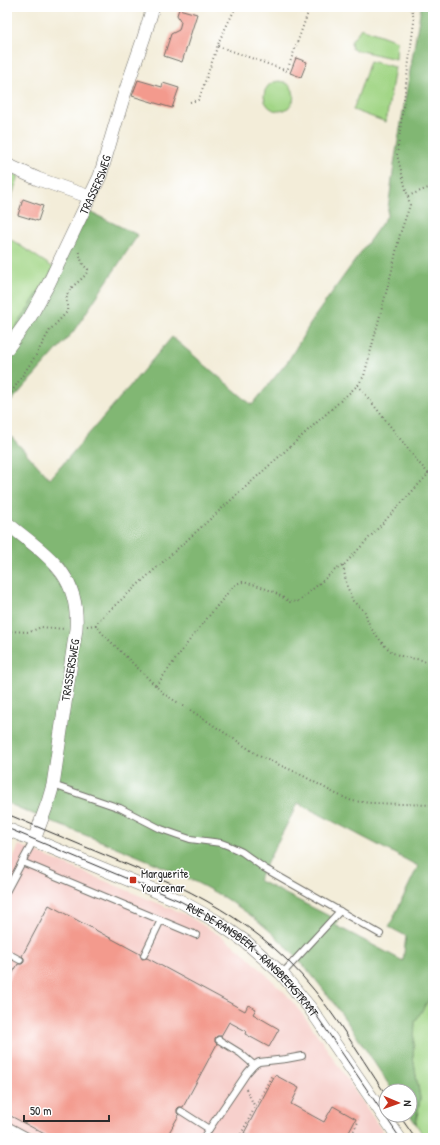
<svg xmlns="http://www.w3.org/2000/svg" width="440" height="1145" font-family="'Patrick Hand',sans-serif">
<rect width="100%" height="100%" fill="#fff"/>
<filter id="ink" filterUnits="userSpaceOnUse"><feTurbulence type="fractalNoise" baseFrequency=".025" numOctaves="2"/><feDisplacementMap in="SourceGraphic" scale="8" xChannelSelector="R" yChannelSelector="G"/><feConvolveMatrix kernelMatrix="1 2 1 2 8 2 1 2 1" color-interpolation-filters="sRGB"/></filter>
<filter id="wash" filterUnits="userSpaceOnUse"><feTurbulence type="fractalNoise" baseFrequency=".012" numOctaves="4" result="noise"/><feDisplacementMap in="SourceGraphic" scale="16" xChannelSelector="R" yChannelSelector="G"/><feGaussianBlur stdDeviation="0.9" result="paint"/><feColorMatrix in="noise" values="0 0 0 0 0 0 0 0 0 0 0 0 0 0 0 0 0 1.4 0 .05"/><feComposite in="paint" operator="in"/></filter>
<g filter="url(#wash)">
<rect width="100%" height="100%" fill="#f3edd9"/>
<polygon fill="#f7d0cc" points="19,845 186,915 224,938 242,951 287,995 310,1024 387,1138 7,1138 7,874"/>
<g fill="#a2d686" stroke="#668058">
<polygon points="361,28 397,41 396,59 352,49 351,42"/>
<polygon points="370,61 395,67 386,122 353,110"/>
<circle cx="279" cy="96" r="15"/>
<polygon points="7,171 19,176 7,210"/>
<polygon points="7,237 54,268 7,344"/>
<polygon points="433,992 433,1138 425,1138 416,1124 420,1098 413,1057 415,1022"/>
</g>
<g fill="#81b773" stroke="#56714f" fill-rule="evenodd">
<path d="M 421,7 L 433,7 L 433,992 L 415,1022 L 413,1057 L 420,1098 L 416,1124 L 410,1115 L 410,1091 L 393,1091 C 353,1031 315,967 258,921 C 215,887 162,866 111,845 C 76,832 42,818 7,803 L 7,432 L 50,479 L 172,337 L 252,405 L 288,361 L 315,316 L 387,216 L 395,158 ZM 298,803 L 418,866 L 389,927 L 406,936 L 403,961 L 335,925 L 339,921 L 258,880 Z"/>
<polygon points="90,212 138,235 73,332 7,406 7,341"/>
</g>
<g id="blocks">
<g fill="#f39a8d">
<polygon points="179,9 197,14 182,62 164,56 171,34 179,30 181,22 177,15"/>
<polygon points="296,58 307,62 301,77 290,73"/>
<polygon points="138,80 162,87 163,83 179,88 172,108 132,96"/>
<polygon points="23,199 43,206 38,221 18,215"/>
<polygon points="49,905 140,954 142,959 147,958 245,1011 248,1005 256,1009 253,1014 279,1029 269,1047 245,1034 246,1031 229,1022 221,1036 217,1036 215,1038 215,1042 217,1044 183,1107 179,1107 177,1109 177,1113 179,1115 166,1138 52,1138 7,1114 7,983 18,964 22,964 24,962 24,958 22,956"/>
<polygon points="275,1075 299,1088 291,1104 324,1122 333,1106 356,1119 346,1138 254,1138 244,1133"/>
</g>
</g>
</g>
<g filter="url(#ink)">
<use href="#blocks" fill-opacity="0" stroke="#716f68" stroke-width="1"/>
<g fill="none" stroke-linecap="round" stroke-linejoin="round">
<defs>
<g id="lane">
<polyline points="53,785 120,808 161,829 178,835 190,839 221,843 229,846 242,852 264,868 380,934"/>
<polyline points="22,862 34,840"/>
<polyline points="7,890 22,862 196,935"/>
<polyline points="7,953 20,960"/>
<polyline points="144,955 161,920"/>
<polyline points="282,974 340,911"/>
<polyline points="219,1040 240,1053 254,1065"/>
<polyline points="181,1111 209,1129"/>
<polyline points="7,1125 31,1138"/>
<polyline points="203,1138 247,1073 254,1065 259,1062 286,1059 302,1056"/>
</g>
<g id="street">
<polyline points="7,165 38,179 90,197"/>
<path id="s1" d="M 7,349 L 30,317 L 49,283 L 100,176 L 124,95 L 144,37 L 153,7"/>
<path d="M 7,523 C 45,555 80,572 76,629 L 53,785 L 48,802 L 34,840"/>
<polyline points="7,829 180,901 216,921 246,942 282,974 310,1008 399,1138"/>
</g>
</defs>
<use href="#lane" stroke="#716f68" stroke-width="8"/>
<use href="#street" stroke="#716f68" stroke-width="14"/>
<g stroke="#716f68" stroke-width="2" stroke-dasharray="1 3" stroke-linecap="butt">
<polyline points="406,7 412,9"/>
<polyline points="412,7 414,22 397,155 410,205 400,234 392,270 364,376 358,385 100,619 96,625 102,633 164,694 198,715 261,757 298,773 334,793 352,801 371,803 433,805"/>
<polyline points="218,46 287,71 310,7"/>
<polyline points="190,102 198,100 200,96 220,39 236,7"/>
<polyline points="408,196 433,186"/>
<polyline points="358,385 419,463 428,473 433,477"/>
<path d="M 7,399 L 36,355 L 50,330 L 67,312 C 68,305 65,299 68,293 C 73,283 86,279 88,269 L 83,265 L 78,250"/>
<polyline points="343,566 347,586 353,601 365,612 370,627 384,645 393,653 404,657 422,660 433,665"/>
<polyline points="87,626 96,625"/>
<polyline points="7,631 30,632 41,627 65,629"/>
<polyline points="156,686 192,637 230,590 236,584 242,582 256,585 274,592 290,602 299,601 335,570 343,566 433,469"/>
<polyline points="246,1089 255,1107"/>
<polyline points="248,1138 241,1134 272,1075"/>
<polyline points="350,1138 359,1120"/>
</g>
<use href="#lane" stroke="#fff" stroke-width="6"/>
<use href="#street" stroke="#fff" stroke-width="13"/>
<g stroke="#2b2b2b" stroke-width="1">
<path d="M 7,814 L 176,885 C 217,905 254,928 287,960 C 326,998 356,1050 386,1095"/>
<path id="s2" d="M 7,828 L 180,901 L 217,921 L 247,941 L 282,974 L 310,1006 L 400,1138"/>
<polyline points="399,1115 415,1138"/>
</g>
</g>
</g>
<rect fill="#c8321e" stroke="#fff" stroke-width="1.5" x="129" y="876" width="8" height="8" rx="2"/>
<g text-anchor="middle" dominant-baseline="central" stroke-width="3" stroke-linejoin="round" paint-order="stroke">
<g font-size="12" fill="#2b2b2b" stroke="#fff">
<text stroke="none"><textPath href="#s1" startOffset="187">TRASSERSWEG</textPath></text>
<text transform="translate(70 670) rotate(-81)">TRASSERSWEG</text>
<text stroke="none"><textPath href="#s2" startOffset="282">RUE DE RANSBEEK - RANSBEEKSTRAAT</textPath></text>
</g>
<g font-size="12" fill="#2b2b2b" stroke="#fff" text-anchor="start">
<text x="141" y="873">Marguerite<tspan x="141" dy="14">Yourcenar</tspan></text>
</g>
</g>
<rect width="440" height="1145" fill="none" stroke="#fff" stroke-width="24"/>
<g transform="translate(398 1103) rotate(92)"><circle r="19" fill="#ffffff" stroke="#aaaaaa"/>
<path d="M0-3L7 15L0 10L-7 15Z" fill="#c8321e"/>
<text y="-6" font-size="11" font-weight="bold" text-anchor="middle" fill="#2b2b2b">N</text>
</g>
<path d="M24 1115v6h85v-6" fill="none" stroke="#2b2b2b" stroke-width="2"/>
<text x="30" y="1115" font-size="12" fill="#2b2b2b" stroke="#ffffff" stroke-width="3" paint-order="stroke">50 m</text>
</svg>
